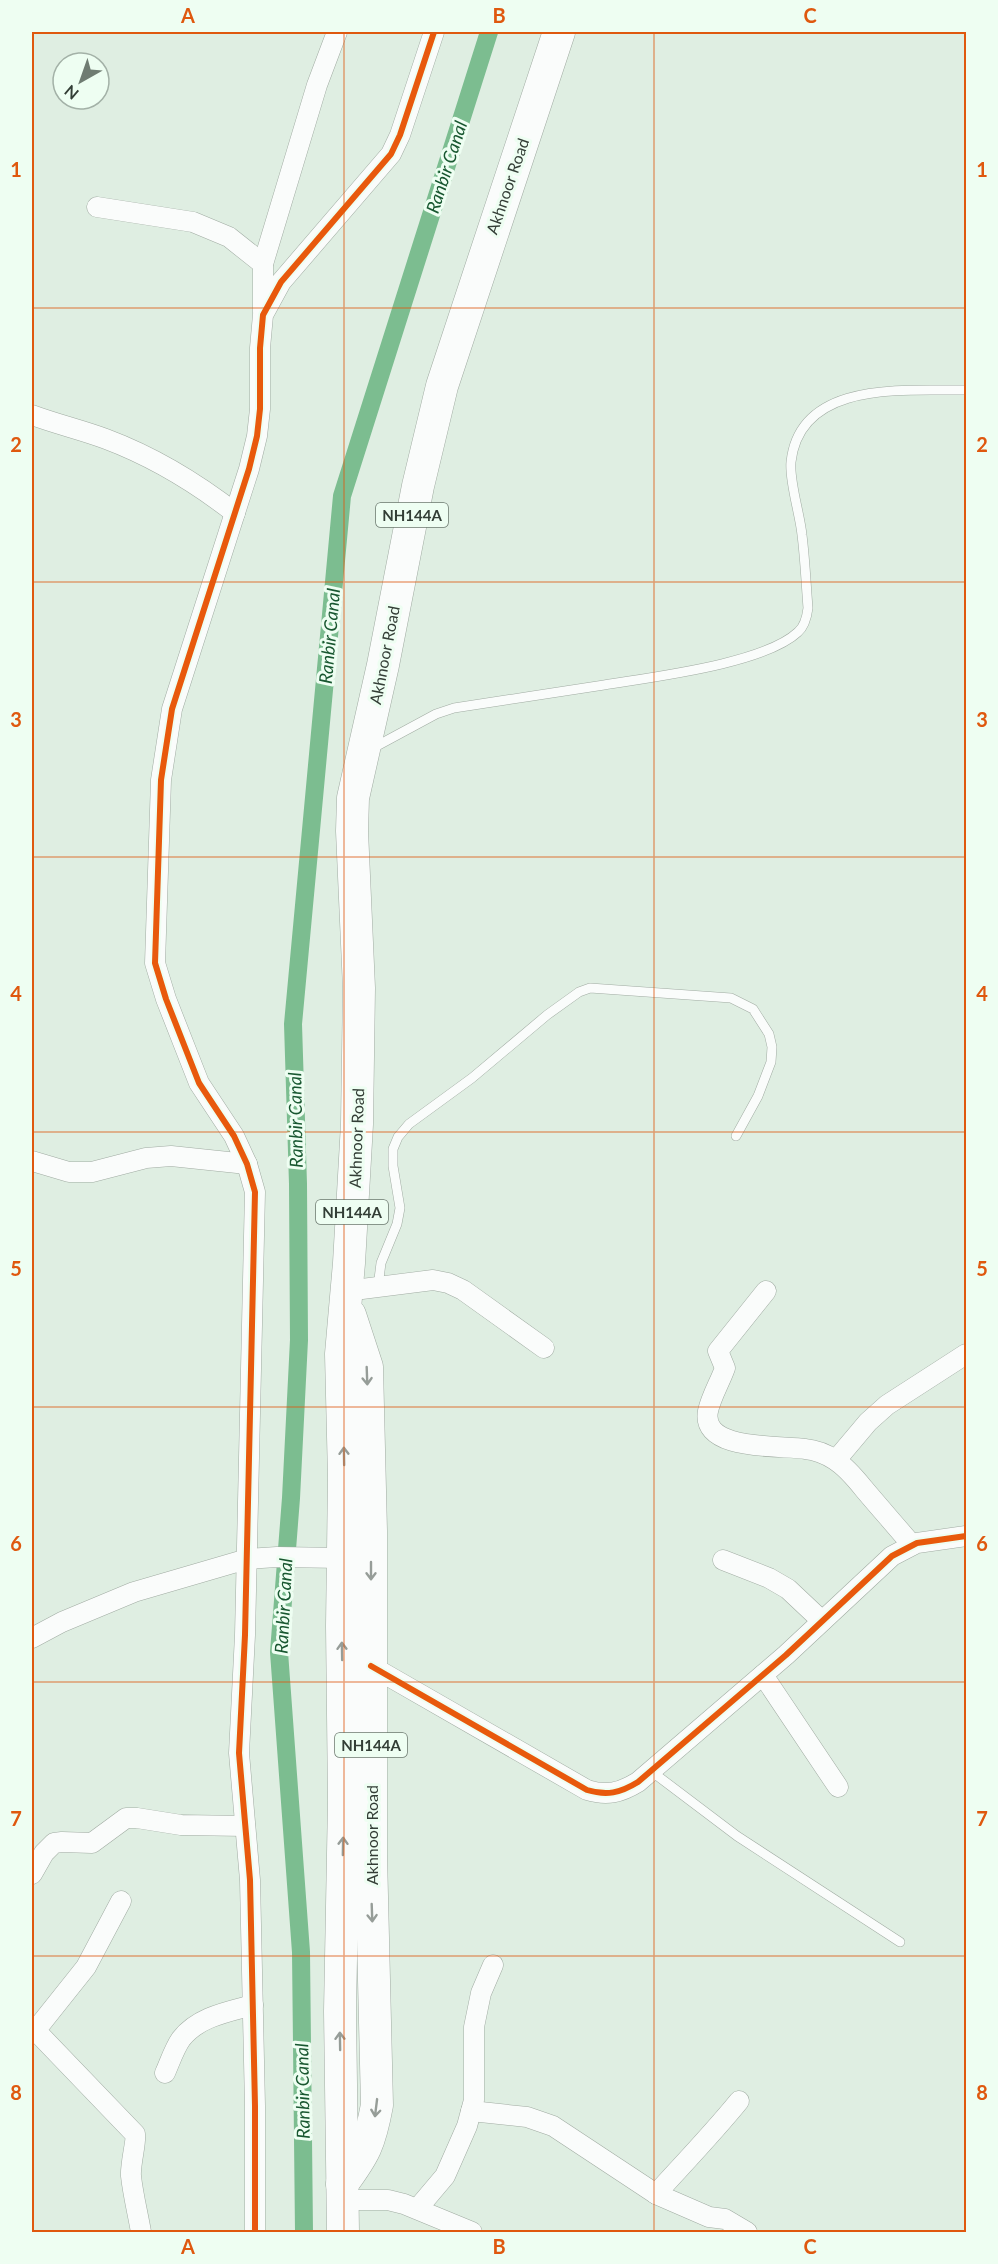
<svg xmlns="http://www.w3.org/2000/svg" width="998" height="2264" font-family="Lato,sans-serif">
<rect width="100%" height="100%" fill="#dfeee2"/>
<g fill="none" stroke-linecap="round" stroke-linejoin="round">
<polyline stroke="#7cbd90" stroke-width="18" points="304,2232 301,1952 279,1652 291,1498 299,1340 298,1184 293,1024 342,496 489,32"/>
<defs>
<g id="service">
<path d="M 373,748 L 436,714 L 454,708 C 504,700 554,693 604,685 C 651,677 764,664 798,632 C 805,626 807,616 808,608 C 806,583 805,559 802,535 C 800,514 789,481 791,462 C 800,379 907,391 966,390"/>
<polyline points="378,1287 381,1263 397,1224 400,1208 393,1166 393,1149 398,1137 409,1124 472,1078 547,1015 579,992 590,988 731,998 753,1009 769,1034 772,1047 771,1062 758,1096 736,1136"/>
<polyline points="651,1771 737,1836 900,1942"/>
</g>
<g id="minor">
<polyline points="97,207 193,222 229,237 263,264"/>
<polyline points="263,312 263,264 317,85 337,32"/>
<path d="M 32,415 C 56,424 82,430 106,439 C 154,457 195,482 235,513"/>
<polyline points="32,1161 69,1172 92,1172 146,1158 171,1156 247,1164"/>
<polyline points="346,1291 433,1280 448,1283 463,1290 544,1348"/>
<path d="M 766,1291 L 718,1351 L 725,1368 C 720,1382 711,1397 708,1411 C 700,1452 783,1445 805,1449 C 816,1450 826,1454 835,1460 C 846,1467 856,1479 864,1489 C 880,1508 896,1526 912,1545"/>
<polyline points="836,1460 868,1422 887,1405 966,1354"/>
<polyline points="723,1560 769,1578 788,1589 822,1621"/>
<polyline points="32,1638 62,1622 134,1592 247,1559 277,1557 343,1558"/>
<path d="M 371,1666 L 587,1790 C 607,1796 620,1793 638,1782 L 786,1655 L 892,1556 L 917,1543 L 966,1536"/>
<polyline points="763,1675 838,1787"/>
<polyline points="32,1874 44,1853 54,1843 62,1842 92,1843 126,1818 137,1818 181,1825 245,1826"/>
<path d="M 121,1901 L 86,1967 L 39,2026 L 37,2032 L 135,2134 C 137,2140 130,2164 131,2176 C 133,2195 138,2214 141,2232"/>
<path d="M 165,2073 C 170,2062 174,2049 181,2039 C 198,2017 227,2012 253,2005"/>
<polyline points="471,2111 527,2117 553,2126 656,2194 709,2217 725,2219 747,2232"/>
<path d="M 656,2194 C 684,2163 713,2133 739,2101"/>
<polyline points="342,2200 388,2200 404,2204 472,2232"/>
<polyline points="418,2208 445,2176 467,2126 474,2100 474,2027 481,1993 493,1965"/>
<polyline points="255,2232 255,2106 250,1880 239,1753 245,1635 255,1192 247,1164 234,1136 199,1083 166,999 155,963 161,780 172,709 249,469 257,436 260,409 260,348 263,315 281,282 391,154 400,135 434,32"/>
</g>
<g id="trunk">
<path d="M 342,2184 C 365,2153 370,2143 377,2105 L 371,1855 L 371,1531 L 367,1367 L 350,1315"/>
<polyline points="343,2232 340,2011 344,1801 342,1626 344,1477 341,1354 349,1263 357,1124 359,988 352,831 353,798 383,665 418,486 442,386 559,32"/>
</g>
</defs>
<use href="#service" stroke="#a0aba2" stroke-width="10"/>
<use href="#minor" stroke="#a0aba2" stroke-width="21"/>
<use href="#trunk" stroke="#a0aba2" stroke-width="33"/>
<use href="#service" stroke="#fafcfb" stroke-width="9"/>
<use href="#minor" stroke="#fafcfb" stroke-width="20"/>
<use href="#trunk" stroke="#fafcfb" stroke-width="32"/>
<defs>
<g id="cycleway">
<path d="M 371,1666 L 587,1790 C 607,1796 620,1793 638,1782 L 786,1655 L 892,1556 L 917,1543 L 966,1536"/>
<polyline points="255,2232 255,2106 250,1880 239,1753 245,1635 255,1192 247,1164 234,1136 199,1083 166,999 155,963 161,780 172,709 249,469 257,436 260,409 260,348 263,315 281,282 391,154 400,135 434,32"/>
</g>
</defs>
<use href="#cycleway" stroke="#eefef2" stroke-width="10"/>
<use href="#cycleway" stroke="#e8590c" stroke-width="6"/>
</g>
<defs><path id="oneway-shaft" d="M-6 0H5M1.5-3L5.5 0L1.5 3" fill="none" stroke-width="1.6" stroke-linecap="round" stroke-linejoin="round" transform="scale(1.5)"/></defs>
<g stroke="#969d98">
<use href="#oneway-shaft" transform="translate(367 1376) rotate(88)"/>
<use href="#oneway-shaft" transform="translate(344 1456) rotate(-91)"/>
<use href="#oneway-shaft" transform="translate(371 1571) rotate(90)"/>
<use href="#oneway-shaft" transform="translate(342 1651) rotate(-91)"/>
<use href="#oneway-shaft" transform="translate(343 1846) rotate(-89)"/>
<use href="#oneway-shaft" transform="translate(372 1913) rotate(88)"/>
<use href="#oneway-shaft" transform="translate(340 2041) rotate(-91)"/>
<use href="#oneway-shaft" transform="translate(376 2108) rotate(97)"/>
</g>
<path fill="none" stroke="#df580e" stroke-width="1.5" stroke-opacity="0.55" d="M 344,32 L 344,2232M 654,32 L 654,2232M 32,308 L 966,308M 32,582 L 966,582M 32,857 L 966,857M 32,1132 L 966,1132M 32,1407 L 966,1407M 32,1682 L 966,1682M 32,1956 L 966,1956"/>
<g text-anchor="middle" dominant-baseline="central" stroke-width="6" stroke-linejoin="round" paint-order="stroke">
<g fill="#eefef2" stroke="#6b786e" stroke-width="1.5">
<rect x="376" y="503" width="72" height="24" rx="4.5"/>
<rect x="316" y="1200" width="72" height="24" rx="4.5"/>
<rect x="335" y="1733" width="72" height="24" rx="4.5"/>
</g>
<g font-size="15" font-weight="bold" fill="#333e36">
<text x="412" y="515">NH144A</text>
<text x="352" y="1212">NH144A</text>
<text x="371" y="1745">NH144A</text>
</g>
<g font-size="16" fill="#333e36" stroke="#eefef2">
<text transform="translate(507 186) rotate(-71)">Akhnoor Road</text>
<text transform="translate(384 655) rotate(-79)">Akhnoor Road</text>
<text transform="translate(356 1138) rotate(-88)">Akhnoor Road</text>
<text transform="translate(371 1835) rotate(-90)">Akhnoor Road</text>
</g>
<g font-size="18" font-style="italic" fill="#185730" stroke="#eefef2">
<text transform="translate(446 167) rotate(-72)">Ranbir Canal</text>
<text transform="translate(329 636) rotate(-85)">Ranbir Canal</text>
<text transform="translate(295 1120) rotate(-91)">Ranbir Canal</text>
<text transform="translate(283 1606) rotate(-87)">Ranbir Canal</text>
<text transform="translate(302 2091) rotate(-91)">Ranbir Canal</text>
</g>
</g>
<rect width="998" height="2264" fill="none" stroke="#eefef2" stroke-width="66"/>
<g transform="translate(81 81) rotate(220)"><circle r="28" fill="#eefef2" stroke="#a3b1a7" stroke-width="1.5"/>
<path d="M0-4.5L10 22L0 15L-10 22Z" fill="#6f7c72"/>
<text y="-9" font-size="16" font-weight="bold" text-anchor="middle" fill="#333e36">N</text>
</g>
<rect x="33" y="33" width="932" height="2198" fill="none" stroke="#df580e" stroke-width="2"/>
<g font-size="20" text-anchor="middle" font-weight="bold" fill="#df580e">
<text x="188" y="23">A</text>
<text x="499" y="23">B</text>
<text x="810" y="23">C</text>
<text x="16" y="177">1</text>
<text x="982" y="177">1</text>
<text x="16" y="452">2</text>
<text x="982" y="452">2</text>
<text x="16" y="727">3</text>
<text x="982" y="727">3</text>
<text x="16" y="1001">4</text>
<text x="982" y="1001">4</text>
<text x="16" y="1276">5</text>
<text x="982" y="1276">5</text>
<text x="16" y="1551">6</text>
<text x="982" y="1551">6</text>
<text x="16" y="1826">7</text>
<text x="982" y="1826">7</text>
<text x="16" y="2100">8</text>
<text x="982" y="2100">8</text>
<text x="188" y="2254">A</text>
<text x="499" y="2254">B</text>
<text x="810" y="2254">C</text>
</g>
</svg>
